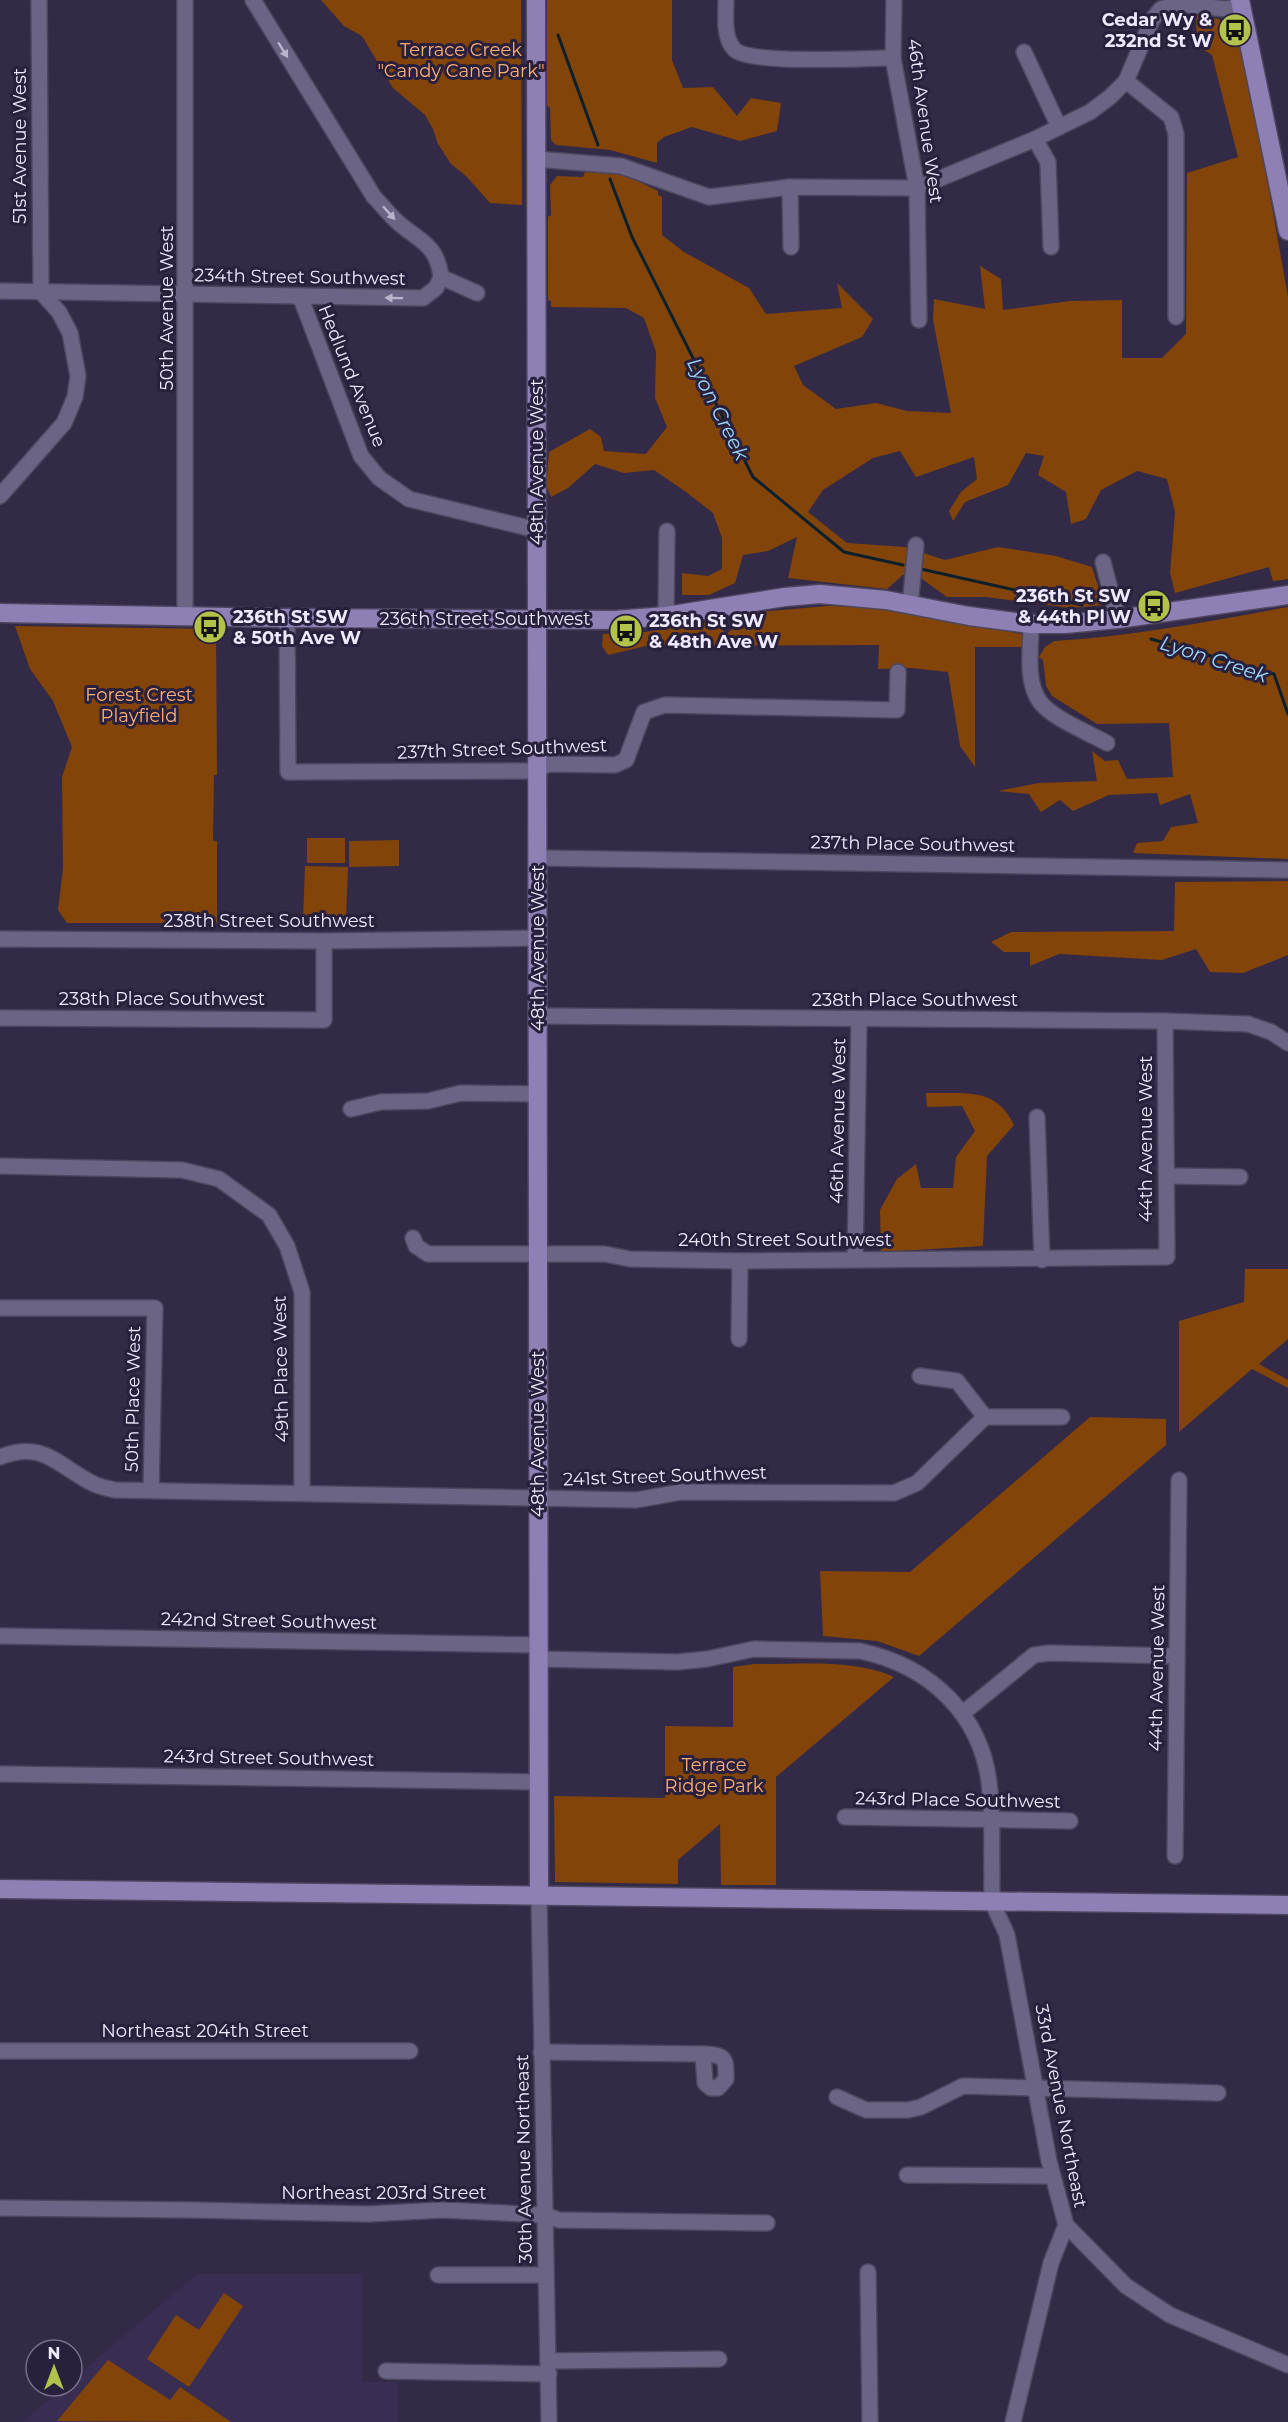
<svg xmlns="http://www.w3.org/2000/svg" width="1288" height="2422" font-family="Montserrat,sans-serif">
<rect width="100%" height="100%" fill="#322a47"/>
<polygon fill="#392e52" points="197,2274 362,2274 362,2382 398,2382 398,2422 22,2422 65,2386 72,2386 72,2380"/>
<g fill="#824409">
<polygon points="321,0 521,0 522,205 490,203 467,177 451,164 438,144 433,129 425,115 393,88 362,36 344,26"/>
<polygon points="547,0 672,0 672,60 683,88 713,87 737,116 751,98 781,103 777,131 740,141 692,127 664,137 657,143 657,163 610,150 556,145 551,140 550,108 547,105"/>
<polygon points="1195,11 1240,27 1288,297 1288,579 1273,581 1269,567 1175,593 1170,573 1175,512 1167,479 1137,471 1101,490 1086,519 1071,524 1066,492 1038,475 1044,456 1026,453 1008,485 965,502 953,521 949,511 961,492 977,479 974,457 916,477 900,451 873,458 823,490 808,512 847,543 905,547 945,560 998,547 1056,556 1092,567 1104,605 1071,608 986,597 947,597 918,576 903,575 887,589 788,578 797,537 768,551 743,555 735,583 709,595 682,595 682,573 708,576 722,569 722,538 713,513 686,492 654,470 624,473 595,464 568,488 551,497 546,485 549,452 590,429 601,437 604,451 646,454 667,427 655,398 656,352 644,318 626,308 551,307 551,301 548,300 548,217 551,215 550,185 557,176 583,177 585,172 621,173 658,191 658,195 662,197 662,235 684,252 749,288 766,314 842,308 837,283 873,319 862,337 794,366 803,385 836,409 876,403 907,411 951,413 933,320 934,299 985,309 980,266 1001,279 1003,310 1070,301 1122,300 1122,358 1162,358 1186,334 1187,173 1238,157 1212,55 1198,46"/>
<polygon points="827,606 887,607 1026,635 1023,647 975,647 975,767 960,746 948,672 911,668 878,669 879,645 646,646 608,655 602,646 603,634 645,632 712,622 727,634 747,613"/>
<path d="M 1288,607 L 1288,859 L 1133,853 L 1137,843 L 1163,841 L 1171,827 L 1198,823 L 1190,794 L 1160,805 L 1157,793 L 1109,795 L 1073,811 L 1060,800 L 1041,812 L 1029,794 L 998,791 L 1039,783 L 1097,781 L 1092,751 L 1105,761 L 1118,760 L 1127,779 L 1173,777 L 1169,723 L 1097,724 L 1052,696 L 1046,686 L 1043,660 L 1039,657 L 1045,647 L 1054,641 C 1133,636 1210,621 1288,607 Z"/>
<polygon points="15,626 216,629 217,775 214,775 213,841 217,841 217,923 67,923 58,910 63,868 62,777 72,747 53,701 30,669"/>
<rect x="307" y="838" width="38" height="25"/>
<polygon points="399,840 399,866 349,867 349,841"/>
<polygon points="305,866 348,867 346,921 303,920"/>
<polygon points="1288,881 1288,955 1243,973 1210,972 1196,949 1162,960 1059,954 1030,966 1030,952 1004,952 991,942 1011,932 1174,931 1175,882"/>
<path d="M 926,1093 C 964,1094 996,1086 1014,1125 L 987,1156 L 983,1246 L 881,1252 L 880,1210 L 897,1179 L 916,1164 L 921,1188 L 953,1188 L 956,1157 L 975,1131 L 962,1106 L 927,1107 Z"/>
<polygon points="1245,1269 1288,1269 1288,1339 1259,1364 1288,1380 1288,1388 1252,1369 1179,1432 1179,1321 1244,1302"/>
<polygon points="1090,1417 1166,1419 1166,1445 919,1656 877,1641 823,1636 820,1571 910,1572"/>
<path d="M 754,1664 C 799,1665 852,1658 894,1677 L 776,1777 L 776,1885 L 721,1885 L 720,1824 L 678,1860 L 678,1884 L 555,1882 L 554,1796 L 665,1798 L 665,1726 L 733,1727 L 733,1667 Z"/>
<polygon points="224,2293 243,2306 189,2387 147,2359 176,2315 199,2330"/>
<polygon points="108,2360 170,2400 180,2387 231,2422 57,2421"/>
</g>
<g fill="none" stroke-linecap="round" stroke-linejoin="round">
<g stroke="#0c202b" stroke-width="3">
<polyline points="558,35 598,145"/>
<polyline points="610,179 632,237 753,477 844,552 903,565"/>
<polyline points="921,569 1082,605"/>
<polyline points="1151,639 1274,674 1288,714"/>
</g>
<defs>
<g id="minor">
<path d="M 253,0 L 374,197 C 383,206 391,217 401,225 C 423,243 437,246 441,277"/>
<path d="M 726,0 C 726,15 723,37 734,49 C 748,65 867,58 893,58"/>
<polyline points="894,0 893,58 917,188 919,320"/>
<polyline points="1024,52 1059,127"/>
<polyline points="1126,81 1171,117 1176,134 1176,317"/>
<polyline points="1035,139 1048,162 1051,247"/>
<polyline points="535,159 621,166 709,197 790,187 917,188 1035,139 1090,112 1110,97 1126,81 1152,20 1161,9 1179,4 1226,9 1241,6"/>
<polyline points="790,187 791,247"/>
<polyline points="441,277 477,293"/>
<polyline points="0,291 423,298 436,288 441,277"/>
<polyline points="300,296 361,456 379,478 409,499 537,530"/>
<polyline points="0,496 64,423 75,397 78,376 70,333 59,312 41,292 39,0"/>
<polyline points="1103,562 1118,619"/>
<polyline points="910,605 916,545"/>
<polyline points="185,616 185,0"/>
<polyline points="666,616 667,531"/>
<polyline points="287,618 288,772 536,771 548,764 615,765 626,760 644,712 665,705 897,710 898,672"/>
<path d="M 1031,624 C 1031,648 1025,681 1040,702 C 1052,718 1089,733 1107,743"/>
<polyline points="538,858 1288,870"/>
<polyline points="0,939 324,941 537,938"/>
<polyline points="537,1016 1165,1021 1248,1024 1271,1032 1288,1043"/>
<polyline points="0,1018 324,1020 324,941"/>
<polyline points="351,1109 381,1102 428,1101 461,1093 538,1094"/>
<polyline points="1037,1117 1042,1260"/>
<polyline points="0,1166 182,1170 219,1179 269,1215 287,1246 302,1292 302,1493"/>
<polyline points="1167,1176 1240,1177"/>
<polyline points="413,1238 416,1246 428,1254 605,1254 630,1259 740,1261 1167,1257 1165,1021"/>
<polyline points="855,1259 859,1020"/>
<polyline points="0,1308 155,1308 151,1490"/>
<polyline points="739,1339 740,1261"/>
<polyline points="920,1376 957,1381 985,1417"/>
<path d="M 0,1457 C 43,1440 57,1465 92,1483 C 99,1487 107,1488 115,1490 L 636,1500 L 681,1492 L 894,1493 L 917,1483 L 985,1417 L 1062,1417"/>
<polyline points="0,1636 538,1645"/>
<path d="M 539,1659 L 678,1662 L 707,1659 L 754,1649 L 860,1651 C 931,1666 984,1716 990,1791 C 993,1818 991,1846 992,1874 C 992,1882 991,1892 993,1901 C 995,1912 1003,1924 1007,1935 L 1049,2161 L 1066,2225 L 1051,2263 L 1013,2422"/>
<polyline points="963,1713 1034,1655 1049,1653 1176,1656"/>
<polyline points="0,1774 538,1782"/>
<polyline points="845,1817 1070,1821"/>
<polyline points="1175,1856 1179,1480"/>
<polyline points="539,1895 549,2422"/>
<polyline points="0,2051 410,2051"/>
<path d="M 541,2052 L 703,2054 C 726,2055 726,2058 726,2079 L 718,2088 L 711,2088 L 705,2083 L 703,2054"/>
<polyline points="837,2097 866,2110 908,2110 921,2107 963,2086 1218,2093"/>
<polyline points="907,2175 1052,2176"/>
<polyline points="0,2208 194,2210 368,2214 442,2210 545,2215 559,2220 767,2223"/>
<polyline points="1066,2225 1126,2286 1170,2315 1288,2365"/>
<polyline points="868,2272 870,2422"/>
<polyline points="438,2275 546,2275"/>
<polyline points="548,2361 719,2359"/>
<polyline points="386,2371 549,2374"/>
</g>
<g id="major">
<polyline points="536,0 539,1895"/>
<polyline points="1240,0 1288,231"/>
<polyline points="0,613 287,618 615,620 666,616 785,597 820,594 886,600 969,616 1031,624 1065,624 1118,619 1288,595"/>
<polyline points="0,1889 1288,1905"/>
</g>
</defs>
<use href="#minor" stroke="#4d465f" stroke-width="18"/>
<use href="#major" stroke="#4d465f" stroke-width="21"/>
<use href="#minor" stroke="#6c6485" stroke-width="15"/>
<use href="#major" stroke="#8e7fb4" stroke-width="18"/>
</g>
<defs><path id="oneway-solid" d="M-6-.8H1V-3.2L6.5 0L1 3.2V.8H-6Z" transform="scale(1.5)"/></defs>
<g fill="#bab4cd">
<use href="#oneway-solid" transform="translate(283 50) rotate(58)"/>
<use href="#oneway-solid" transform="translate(389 213) rotate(48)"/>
<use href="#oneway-solid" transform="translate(394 298) rotate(-179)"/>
</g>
<defs>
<symbol id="bus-disc" viewBox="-11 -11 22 22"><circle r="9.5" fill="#b3c24b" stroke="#28203c"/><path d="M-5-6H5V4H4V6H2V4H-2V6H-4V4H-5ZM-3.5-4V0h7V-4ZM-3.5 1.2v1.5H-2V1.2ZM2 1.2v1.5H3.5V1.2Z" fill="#111"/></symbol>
</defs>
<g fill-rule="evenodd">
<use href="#bus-disc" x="1216" y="11" width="38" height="38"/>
<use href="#bus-disc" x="1135" y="587" width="38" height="38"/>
<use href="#bus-disc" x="191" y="608" width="38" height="38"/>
<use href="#bus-disc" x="607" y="612" width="38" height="38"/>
</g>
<g text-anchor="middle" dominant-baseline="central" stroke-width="6" stroke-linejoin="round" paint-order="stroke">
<g font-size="18" font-weight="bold" fill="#eee9fd" stroke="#28203c" text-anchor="end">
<text x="1212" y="20">Cedar Wy &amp;<tspan x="1212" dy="21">232nd St W</tspan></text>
<text x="1131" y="596">236th St SW<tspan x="1131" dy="21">&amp; 44th Pl W</tspan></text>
<text x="233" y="617" text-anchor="start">236th St SW<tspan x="233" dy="21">&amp; 50th Ave W</tspan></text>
<text x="649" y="621" text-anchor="start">236th St SW<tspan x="649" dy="21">&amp; 48th Ave W</tspan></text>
</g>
<g font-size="18" fill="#fdae75" stroke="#28203c">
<text x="461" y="50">Terrace Creek<tspan x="461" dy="21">"Candy Cane Park"</tspan></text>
<text x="139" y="695">Forest Crest<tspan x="139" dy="21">Playfield</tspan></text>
<text x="714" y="1765">Terrace<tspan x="714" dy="21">Ridge Park</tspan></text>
</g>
<g font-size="18" fill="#eee9fd" stroke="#28203c">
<text transform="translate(925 121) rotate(82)">46th Avenue West</text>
<text transform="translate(20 146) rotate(-90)">51st Avenue West</text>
<text transform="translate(300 277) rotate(1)">234th Street Southwest</text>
<text transform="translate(167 308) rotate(-90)">50th Avenue West</text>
<text transform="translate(352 376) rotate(68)">Hedlund Avenue</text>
<text transform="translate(537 462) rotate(-90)">48th Avenue West</text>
<text x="485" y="619">236th Street Southwest</text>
<text transform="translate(502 749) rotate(-2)">237th Street Southwest</text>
<text transform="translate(913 844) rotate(1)">237th Place Southwest</text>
<text x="269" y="921">238th Street Southwest</text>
<text transform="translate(538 948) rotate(-90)">48th Avenue West</text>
<text x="162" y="999">238th Place Southwest</text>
<text x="915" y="1000">238th Place Southwest</text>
<text transform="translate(838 1121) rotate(-89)">46th Avenue West</text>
<text transform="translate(1146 1139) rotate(-90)">44th Avenue West</text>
<text x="785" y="1240">240th Street Southwest</text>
<text transform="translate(281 1369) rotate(-91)">49th Place West</text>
<text transform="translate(133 1399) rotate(-89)">50th Place West</text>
<text transform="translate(538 1434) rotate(-90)">48th Avenue West</text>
<text transform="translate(665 1476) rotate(-2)">241st Street Southwest</text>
<text transform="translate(269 1621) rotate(1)">242nd Street Southwest</text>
<text transform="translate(1157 1668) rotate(-89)">44th Avenue West</text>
<text transform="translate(269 1758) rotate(1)">243rd Street Southwest</text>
<text transform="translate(958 1800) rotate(1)">243rd Place Southwest</text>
<text x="205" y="2031">Northeast 204th Street</text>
<text transform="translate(1061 2106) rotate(79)">33rd Avenue Northeast</text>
<text transform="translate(524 2159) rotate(-91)">30th Avenue Northeast</text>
<text x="384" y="2193">Northeast 203rd Street</text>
</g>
<g font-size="20" font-style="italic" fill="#9bd6fa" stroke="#28203c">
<text transform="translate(718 409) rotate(63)">Lyon Creek</text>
<text transform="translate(1214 659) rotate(18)">Lyon Creek</text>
</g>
</g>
<g transform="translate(54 2368)"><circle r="28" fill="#28203c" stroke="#777089" stroke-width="1.5"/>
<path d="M0-4.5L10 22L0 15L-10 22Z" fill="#b3c24b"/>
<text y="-9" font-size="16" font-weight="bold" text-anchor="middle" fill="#eee9fd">N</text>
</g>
</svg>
